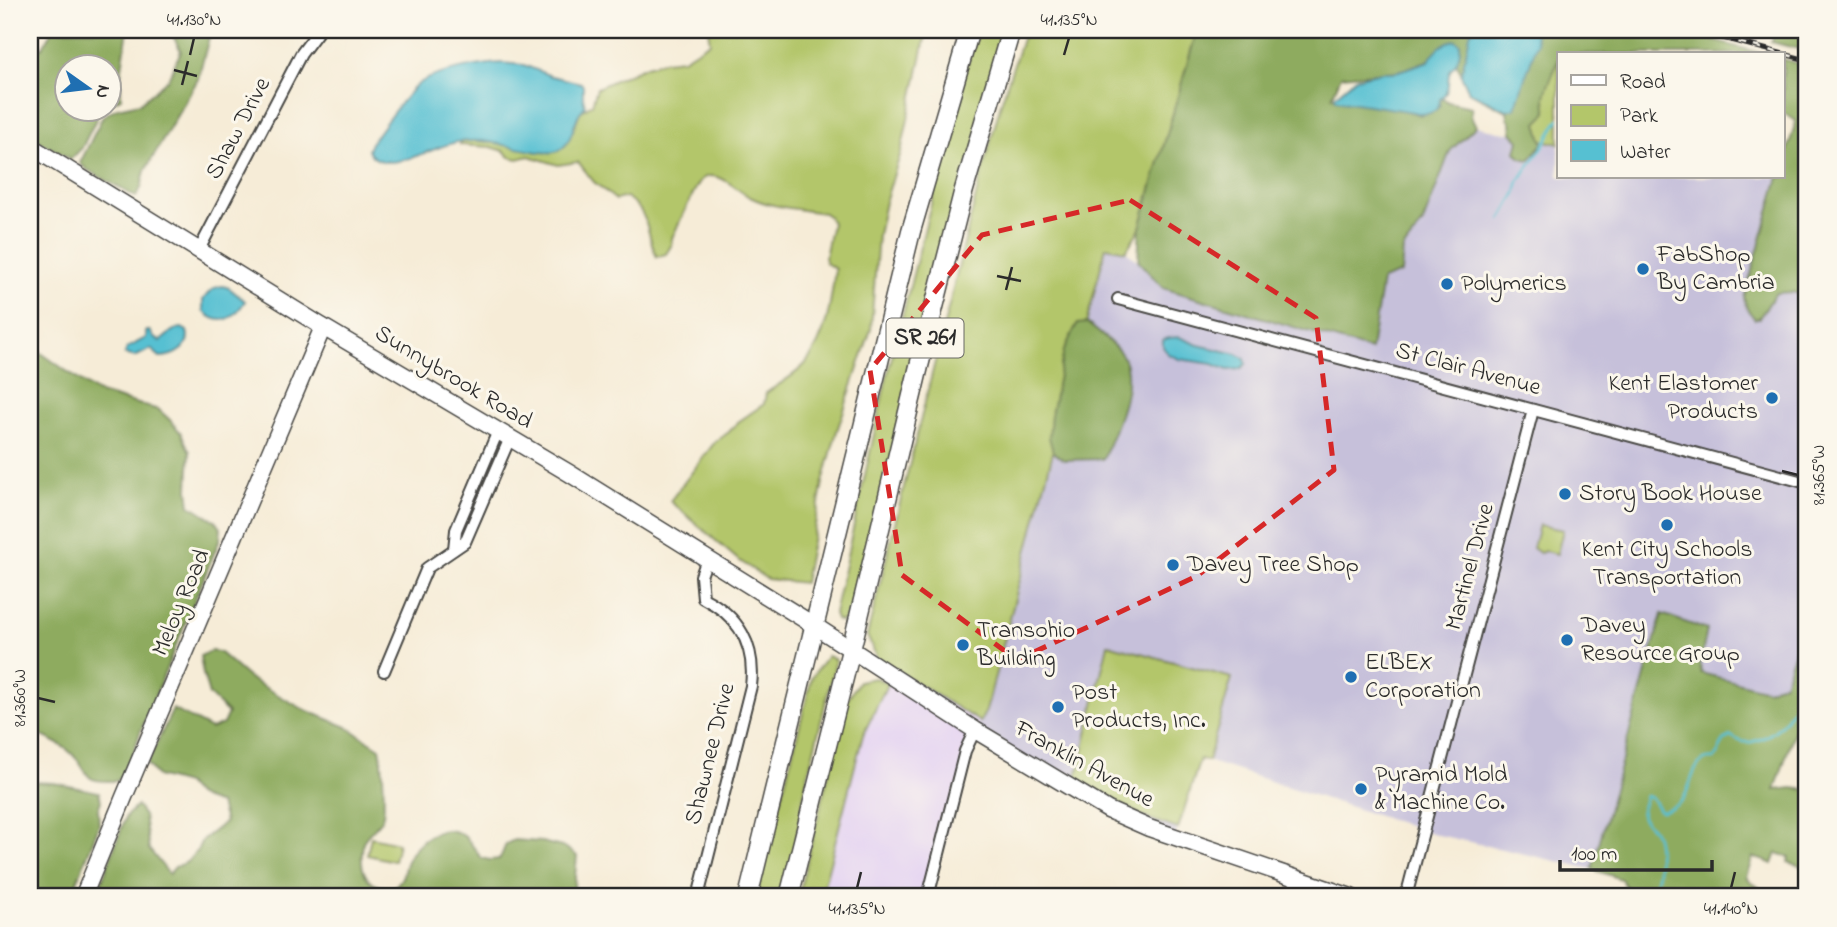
<svg xmlns="http://www.w3.org/2000/svg" width="1837" height="927" font-family="'Indie Flower',sans-serif">
<rect width="100%" height="100%" fill="#fbf7ec"/>
<filter id="ink" filterUnits="userSpaceOnUse"><feTurbulence type="fractalNoise" baseFrequency=".0143" numOctaves="2"/><feDisplacementMap in="SourceGraphic" scale="14" xChannelSelector="R" yChannelSelector="G"/><feConvolveMatrix kernelMatrix="1 2 1 2 8 2 1 2 1" color-interpolation-filters="sRGB"/></filter>
<filter id="wash" filterUnits="userSpaceOnUse"><feTurbulence type="fractalNoise" baseFrequency=".00686" numOctaves="4" result="noise"/><feDisplacementMap in="SourceGraphic" scale="28" xChannelSelector="R" yChannelSelector="G"/><feGaussianBlur stdDeviation="1.57" result="paint"/><feColorMatrix in="noise" values="0 0 0 0 0 0 0 0 0 0 0 0 0 0 0 0 0 1.4 0 .05"/><feComposite in="paint" operator="in"/></filter>
<g filter="url(#wash)">
<rect width="100%" height="100%" fill="#f6ecd7"/>
<polygon fill="#e4d3f2" points="893,662 986,711 975,730 928,897 821,897 863,735 892,676"/>
<polygon fill="#c6c0da" points="1476,126 1559,144 1559,177 1723,177 1737,179 1738,177 1779,177 1744,298 1760,318 1776,293 1793,292 1807,298 1807,618 1784,683 1767,691 1701,673 1700,663 1706,630 1662,615 1592,869 1438,835 1201,759 1175,837 1149,828 975,730 986,711 1106,247 1126,251 1138,261 1163,288 1370,350 1382,280 1401,273 1403,249 1423,223 1450,151"/>
<g fill="#b3c66a" stroke="#6f784a" stroke-width="2">
<path d="M 708,30 L 927,30 L 901,152 L 885,202 L 878,235 L 871,329 L 837,431 L 823,482 L 804,583 L 767,579 L 737,559 L 670,501 L 715,442 L 729,432 L 738,422 L 764,404 L 766,393 C 779,384 796,375 806,363 C 827,337 831,302 835,269 L 826,263 L 825,257 L 832,223 L 829,217 L 824,213 C 800,209 772,208 750,197 C 737,191 717,168 702,179 C 696,184 677,228 672,238 L 671,246 L 666,254 L 657,257 C 645,232 651,213 626,197 L 616,200 L 594,182 L 578,162 L 558,165 L 529,156 L 518,159 L 510,157 L 504,151 L 491,147 L 460,145 L 460,142 C 491,137 523,151 555,152 L 572,133 L 580,112 L 592,104 L 597,88 L 646,66 L 664,61 L 683,59 L 710,42 Z"/>
<polygon points="978,30 1006,30 859,588 850,609 842,622 836,620 834,614 887,376 965,71"/>
<polygon points="1025,30 1197,30 1140,228 1126,251 1106,247 986,711 980,722 877,658 867,636 980,180 1001,103"/>
<polygon points="1559,56 1559,144 1542,140 1529,127"/>
<polygon points="1539,525 1563,530 1557,554 1545,551 1540,553 1533,548"/>
<polygon points="1108,644 1232,678 1208,761 1200,759 1178,829 1144,817 1076,781"/>
<polygon points="827,656 836,660 806,783 796,841 782,897 756,897 812,677"/>
<polygon points="875,678 888,683 863,735 821,897 798,897 847,700 859,681"/>
<polygon points="371,837 398,843 394,861 367,855"/>
</g>
<g fill="#8eab5e" stroke="#5c6b44" stroke-width="2">
<polygon points="53,30 128,30 121,74 121,98 109,104 108,66 66,66 66,108 101,109 82,148 71,159 35,139 30,130 30,44 42,48"/>
<polygon points="170,30 211,30 198,79 145,171 141,188 136,197 86,169 80,163 103,116 117,108 140,103 168,79 181,51"/>
<path d="M 1197,30 L 1672,30 L 1764,54 L 1559,54 C 1559,66 1546,83 1545,98 C 1545,103 1548,109 1545,115 C 1544,116 1538,122 1537,123 L 1543,144 L 1529,160 L 1521,158 L 1516,152 L 1519,140 L 1512,133 L 1511,122 L 1508,118 L 1507,111 L 1469,92 L 1452,52 L 1399,71 L 1341,76 L 1332,97 L 1379,102 L 1421,115 L 1440,106 L 1440,99 L 1443,98 L 1448,102 L 1472,107 L 1471,116 L 1476,126 L 1450,151 L 1423,223 L 1403,249 L 1401,273 L 1382,280 L 1371,350 L 1163,288 L 1138,261 L 1140,228 Z"/>
<polygon points="1782,30 1807,30 1807,51 1771,42 1776,34"/>
<polygon points="1783,59 1807,66 1807,298 1793,292 1776,293 1759,318 1755,319 1747,309 1744,298 1779,177 1783,177 1783,165 1796,121 1783,113"/>
<path d="M 1087,323 C 1096,330 1118,347 1123,357 C 1137,386 1113,432 1103,459 L 1064,460 L 1053,452 L 1049,437 L 1051,415 L 1064,350 L 1077,324 Z"/>
<path d="M 30,345 L 96,392 L 159,410 L 170,420 L 181,433 L 190,452 L 188,489 L 190,505 L 216,521 L 221,528 L 220,539 L 141,730 L 129,765 L 117,781 C 78,782 94,775 72,754 C 62,743 45,738 32,731 L 33,708 L 30,707 Z"/>
<polygon points="1662,614 1707,630 1700,663 1701,673 1767,690 1784,683 1807,618 1807,662 1804,667 1807,668 1807,721 1796,726 1775,790 1792,788 1807,790 1807,868 1788,862 1789,857 1777,853 1773,864 1753,857 1746,877 1770,897 1703,897 1677,890 1675,897 1632,897 1621,879 1592,869"/>
<path d="M 211,651 L 219,652 L 250,679 L 303,709 L 347,727 L 380,748 C 383,761 385,802 383,815 C 380,826 368,832 363,842 C 363,843 362,852 362,853 C 360,876 370,886 392,890 C 395,886 400,882 402,877 C 405,872 404,866 407,861 C 415,841 443,820 464,836 C 471,842 476,851 481,858 L 490,860 L 500,859 L 506,844 L 514,840 L 542,842 L 566,848 L 577,856 L 573,897 L 96,897 L 126,816 L 137,806 L 144,816 L 149,849 L 169,874 L 175,867 L 187,862 L 197,851 L 202,840 L 225,822 L 220,804 C 207,800 194,797 186,784 L 157,776 L 147,764 L 173,709 L 211,729 L 223,724 L 228,713 L 209,695 L 203,674 L 200,656 Z"/>
<polygon points="30,782 54,783 99,792 101,801 98,809 99,825 71,897 30,897"/>
</g>
<g fill="#56c0d2" stroke="#40767e" stroke-width="2">
<polygon points="1471,30 1534,30 1537,43 1515,108 1507,110 1469,92 1461,75"/>
<path d="M 1456,40 L 1460,43 C 1461,50 1459,58 1455,65 C 1454,66 1452,67 1451,69 C 1445,80 1453,89 1440,99 C 1440,114 1425,116 1414,112 L 1336,100 L 1335,96 L 1356,78 L 1381,72 L 1396,72 L 1429,61 C 1434,50 1445,41 1456,40 Z"/>
<path d="M 502,63 L 524,65 L 551,76 L 581,83 L 583,86 L 583,97 L 585,106 C 583,109 581,111 579,114 C 572,127 572,144 558,151 C 543,157 501,143 484,141 C 474,140 466,141 457,142 C 433,146 383,179 368,150 L 371,143 C 385,124 399,102 416,86 C 431,72 481,64 502,63 Z"/>
<path d="M 223,286 L 229,288 L 245,301 C 234,319 221,328 203,311 L 203,300 C 209,292 213,287 223,286 Z"/>
<path d="M 182,328 L 187,331 C 192,347 174,357 160,357 L 151,349 L 135,357 L 125,354 L 127,348 L 146,338 L 146,331 L 150,331 L 154,338 L 160,341 C 169,336 170,329 182,328 Z"/>
<polygon points="1179,337 1198,345 1237,354 1245,359 1246,364 1240,369 1228,370 1213,364 1179,359 1168,354 1163,347 1163,340 1169,338"/>
</g>
<g fill="none" stroke-linecap="round" stroke-linejoin="round">
<g stroke="#56c0d2" stroke-width="2.5">
<polyline points="1501,220 1516,193 1519,181 1526,170 1542,148 1559,119"/>
<path d="M 1646,897 C 1649,892 1653,888 1655,883 C 1660,874 1659,844 1655,834 C 1646,814 1635,828 1646,796 L 1652,798 L 1659,810 L 1662,811 C 1670,809 1677,806 1682,800 C 1693,787 1691,756 1714,759 C 1721,751 1720,741 1731,736 C 1743,744 1750,744 1763,738 C 1788,726 1791,708 1807,687"/>
</g>
</g>
</g>
<g filter="url(#ink)">
<g fill="none" stroke-linecap="round" stroke-linejoin="round">
<defs>
<g id="street">
<polyline points="199,250 301,54 319,30"/>
<polyline points="1118,299 1807,483"/>
<polyline points="454,549 456,530 498,431"/>
<polyline points="384,671 427,568 465,542 510,438"/>
<path d="M 698,897 L 751,686 C 756,646 739,616 703,598 L 701,576 L 707,559"/>
<polyline points="928,897 965,751 975,730"/>
<polyline points="1406,897 1533,410"/>
</g>
<g id="secondary">
<polyline points="30,146 323,327 569,473 815,626 975,730 1108,810 1149,828 1351,897"/>
<polyline points="83,897 124,797 323,327"/>
</g>
<g id="primary">
<polyline points="748,897 911,231 970,30"/>
<polyline points="789,897 851,650 919,366 963,193 1011,30"/>
</g>
</defs>
<use href="#street" stroke="#494845" stroke-width="14"/>
<use href="#secondary" stroke="#494845" stroke-width="19"/>
<use href="#primary" stroke="#494845" stroke-width="21"/>
<use href="#street" stroke="#fff" stroke-width="10"/>
<use href="#secondary" stroke="#fff" stroke-width="16"/>
<use href="#primary" stroke="#fff" stroke-width="18"/>
<defs>
<polyline id="rail" points="1692,30 1807,60"/>
</defs>
<use href="#rail" stroke="#2b2b2b" stroke-width="5"/>
<use href="#rail" stroke="#fbf7ec" stroke-width="2.5" stroke-dasharray="8" stroke-linecap="butt"/>
</g>
</g>
<path fill="none" stroke="#d62828" stroke-width="5" stroke-dasharray="14 9" stroke-linejoin="round" d="M 1130,200 L 1316,318 L 1334,470 L 1197,576 L 1017,660 L 902,575 L 870,370 L 982,235 Z"/>
<path fill="none" stroke="#2b2b2b" stroke-width="2.5" d="M 190,55 L 194,38M 1064,55 L 1069,38M 174,70 L 197,76M 182,85 L 188,61M 997,276 L 1021,281M 1006,290 L 1012,267M 1782,471 L 1798,475M 38,698 L 55,702M 857,888 L 861,872M 1731,888 L 1735,872"/>
<g fill="#1f6fb2" stroke="#fbf7ec" stroke-width="2.5">
<circle cx="1643" cy="269" r="7"/>
<circle cx="1447" cy="284" r="7"/>
<circle cx="1772" cy="398" r="7"/>
<circle cx="1565" cy="494" r="7"/>
<circle cx="1667" cy="525" r="7"/>
<circle cx="1173" cy="565" r="7"/>
<circle cx="1567" cy="640" r="7"/>
<circle cx="963" cy="645" r="7"/>
<circle cx="1351" cy="677" r="7"/>
<circle cx="1058" cy="707" r="7"/>
<circle cx="1361" cy="789" r="7"/>
</g>
<g text-anchor="middle" dominant-baseline="central" stroke-width="6" stroke-linejoin="round" paint-order="stroke">
<rect fill="#fbf7ec" stroke="#696865" stroke-width="2" x="886.5" y="318.5" width="77" height="39" rx="5"/>
<g font-size="23" font-weight="bold" fill="#2b2b2b">
<text x="925" y="338">SR 261</text>
</g>
<g font-size="24" fill="#2b2b2b" stroke="#fbf7ec">
<text transform="translate(239 129) rotate(-62)">Shaw Drive</text>
<text transform="translate(1468 370) rotate(15)">St Clair Avenue</text>
<text transform="translate(453 378) rotate(31)">Sunnybrook Road</text>
<text transform="translate(1471 567) rotate(-75)">Martinel Drive</text>
<text transform="translate(182 603) rotate(-67)">Meloy Road</text>
<text transform="translate(711 754) rotate(-76)">Shawnee Drive</text>
<text transform="translate(1084 765) rotate(29)">Franklin Avenue</text>
</g>
<g font-size="24" fill="#2b2b2b" stroke="#fbf7ec" text-anchor="start">
<text x="1657" y="255">FabShop<tspan x="1657" dy="28">By Cambria</tspan></text>
<text x="1461" y="284">Polymerics</text>
<text x="1758" y="384" text-anchor="end">Kent Elastomer<tspan x="1758" dy="28">Products</tspan></text>
<text x="1579" y="494">Story Book House</text>
<text x="1667" y="550" text-anchor="middle">Kent City Schools<tspan x="1667" dy="28">Transportation</tspan></text>
<text x="1187" y="565">Davey Tree Shop</text>
<text x="1581" y="626">Davey<tspan x="1581" dy="28">Resource Group</tspan></text>
<text x="977" y="631">Transohio<tspan x="977" dy="28">Building</tspan></text>
<text x="1365" y="663">ELBEX<tspan x="1365" dy="28">Corporation</tspan></text>
<text x="1072" y="693">Post<tspan x="1072" dy="28">Products, Inc.</tspan></text>
<text x="1375" y="775">Pyramid Mold<tspan x="1375" dy="28">&amp; Machine Co.</tspan></text>
</g>
</g>
<rect width="1837" height="927" fill="none" stroke="#fbf7ec" stroke-width="77"/>
<rect x="1557" y="52" width="228" height="126" fill="#fbf7ec" stroke="#a8a59f" stroke-width="2"/>
<rect x="1571" y="75" width="35" height="10" fill="#ffffff" stroke="#a8a59f" stroke-width="2"/>
<text x="1620" y="88" font-size="21" fill="#2b2b2b">Road</text>
<rect x="1571" y="105" width="35" height="21" fill="#b3c66a" stroke="#a8a59f" stroke-width="2"/>
<text x="1620" y="122" font-size="21" fill="#2b2b2b">Park</text>
<rect x="1571" y="140" width="35" height="21" fill="#56c0d2" stroke="#a8a59f" stroke-width="2"/>
<text x="1620" y="158" font-size="21" fill="#2b2b2b">Water</text>
<g transform="translate(88 88) rotate(104)"><circle r="33" fill="#fbf7ec" stroke="#a8a59f" stroke-width="2"/>
<path d="M0-5L12 26L0 18L-12 26Z" fill="#1f6fb2"/>
<text y="-10" font-size="19" font-weight="bold" text-anchor="middle" fill="#2b2b2b">N</text>
</g>
<path d="M1560 860v10h152v-10" fill="none" stroke="#2b2b2b" stroke-width="3.5"/>
<text x="1571" y="860" font-size="21" fill="#2b2b2b" stroke="#fbf7ec" stroke-width="5" paint-order="stroke">100 m</text>
<rect x="38" y="38" width="1760" height="850" fill="none" stroke="#2b2b2b" stroke-width="2.5"/>
<g font-size="18" text-anchor="middle" fill="#2b2b2b">
<text x="194" y="25">41.130°N</text>
<text x="1069" y="25">41.135°N</text>
<text transform="translate(1818 475) rotate(-90)" y="6">81.365°W</text>
<text transform="translate(19 698) rotate(-90)" y="6">81.360°W</text>
<text x="857" y="914">41.135°N</text>
<text x="1731" y="914">41.140°N</text>
</g>
</svg>
